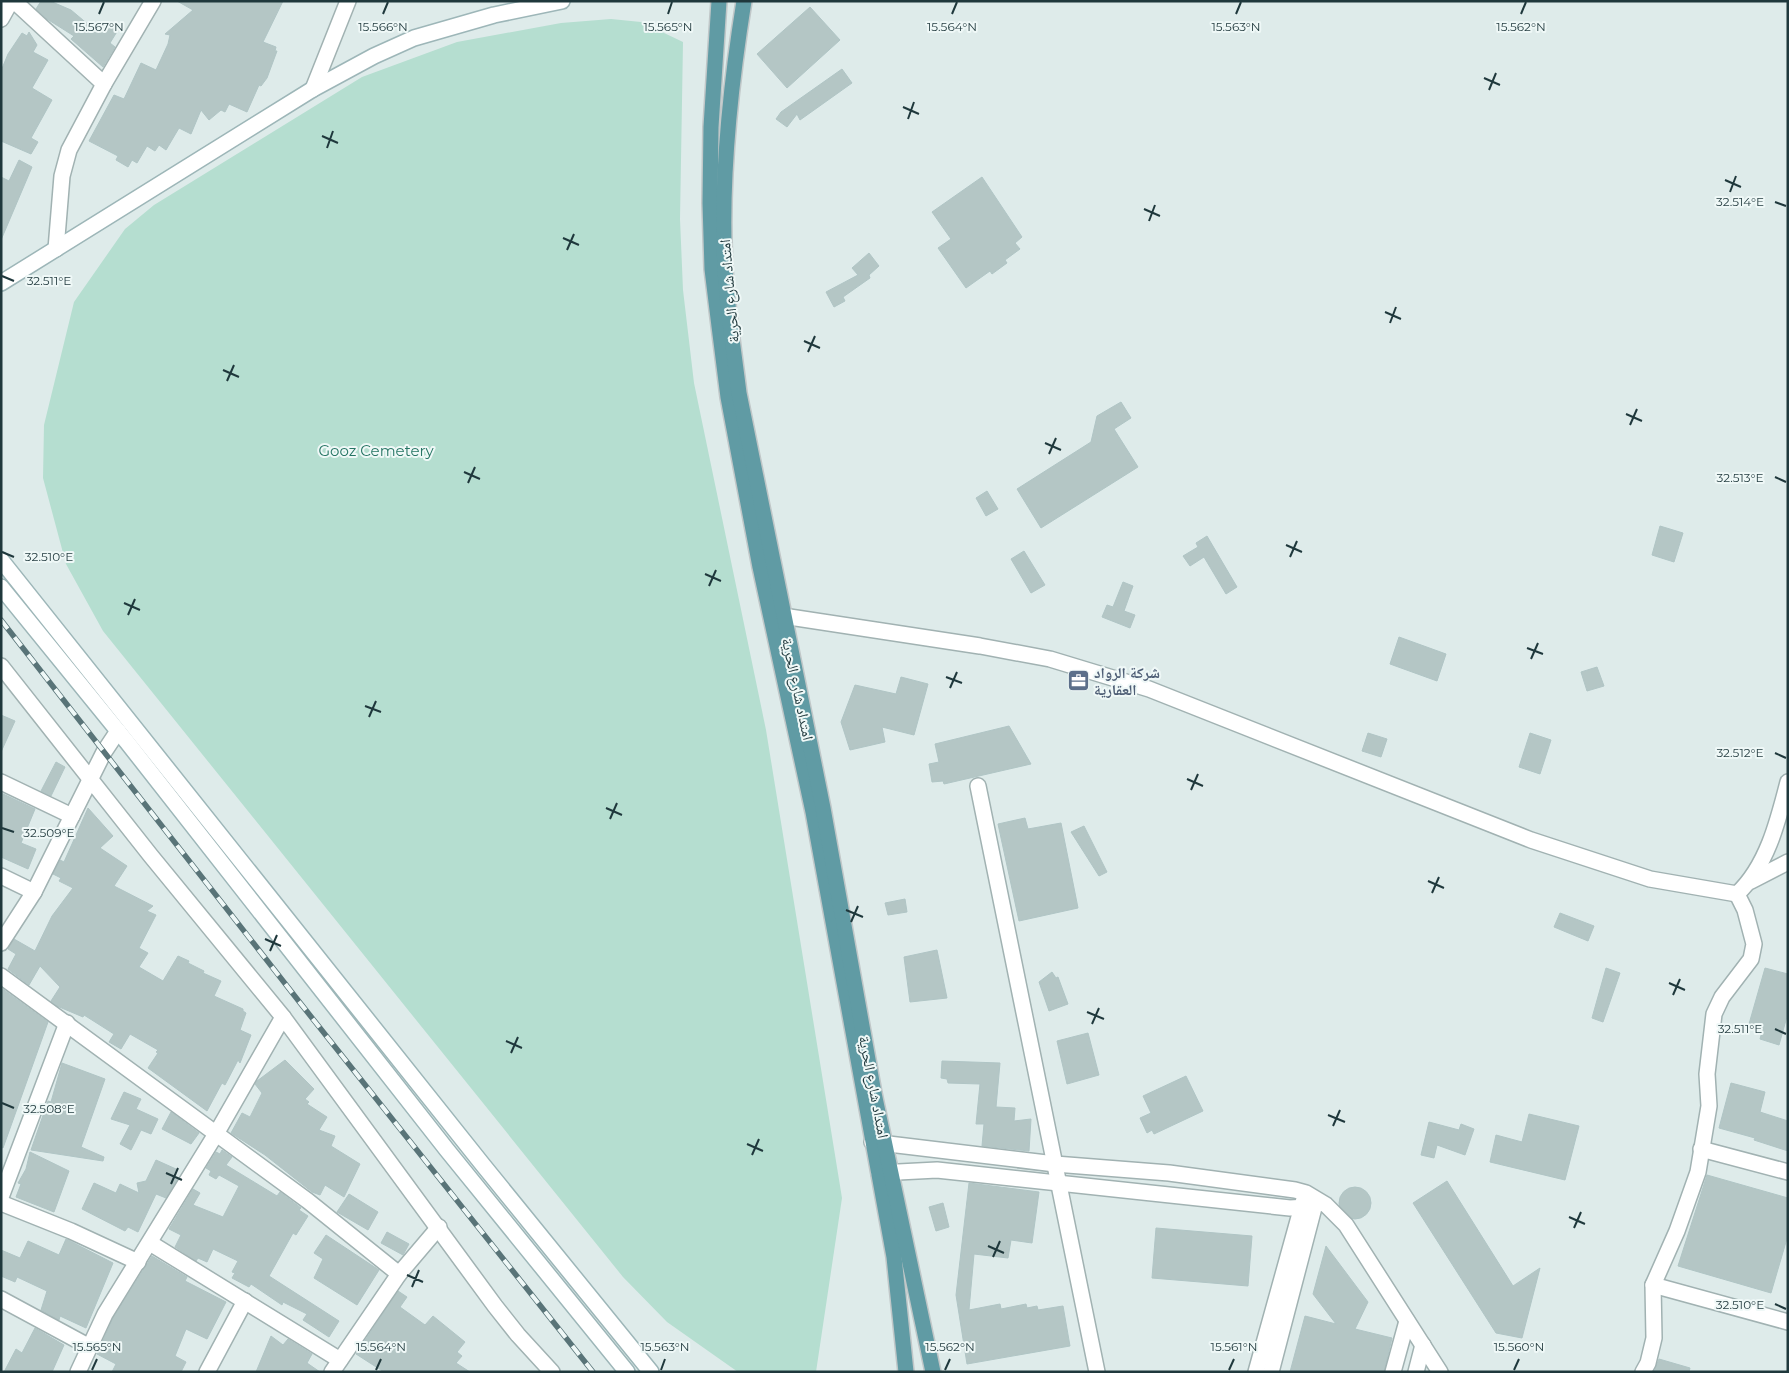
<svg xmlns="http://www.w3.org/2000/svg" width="1789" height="1373" font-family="Montserrat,'Noto Naskh Arabic',sans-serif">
<rect width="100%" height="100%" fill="#deebea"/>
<polygon fill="#b5ded0" points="611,19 641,22 683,42 680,219 683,290 694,383 766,730 842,1198 816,1372 738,1372 667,1322 623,1277 103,631 66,564 43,478 44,425 74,302 125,229 154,205 362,77 457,42 561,23"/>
<g fill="#b4c6c5" stroke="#b0c5c5">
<polygon points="41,1 50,1 71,10 96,31 101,23 118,30 110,43 115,47 103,67 71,39 74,36 47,19 36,9"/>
<polygon points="177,1 283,1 263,42 276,47 275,51 277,51 267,78 261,86 259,85 247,112 229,104 225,112 221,110 209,120 201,110 191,134 179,128 166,150 159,145 155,151 147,146 137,163 132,160 128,167 116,160 118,156 89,141 114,95 124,99 141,63 156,70 168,44 170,35 165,34 193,10"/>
<polygon points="810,7 840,40 787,88 757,54"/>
<polygon points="29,32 37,45 33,52 48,60 32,88 52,100 31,138 38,142 31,154 1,141 1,71 8,54 22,33 27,36"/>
<polygon points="842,69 852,83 800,120 797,114 787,127 776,119 781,112"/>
<polygon points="19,160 32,167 1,240 1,177 9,181"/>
<polygon points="982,177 1022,237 1015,243 1020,249 1005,260 1007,263 992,274 990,271 966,288 938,248 951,239 932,212"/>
<polygon points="869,253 879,266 869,275 870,278 843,297 845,301 834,307 826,292 858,275 852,268"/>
<polygon points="1121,402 1131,418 1114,429 1138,467 1041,528 1017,489 1091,442 1097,416"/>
<polygon points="987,491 998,509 986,516 976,498"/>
<polygon points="1660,526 1683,533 1674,562 1652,555"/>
<polygon points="1207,536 1237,587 1226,594 1204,557 1190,566 1183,556 1198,547 1196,543"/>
<polygon points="1024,551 1045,585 1031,593 1011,559"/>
<polygon points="1123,582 1133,586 1124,611 1135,615 1130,628 1102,617 1107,605 1113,607"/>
<polygon points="1399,637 1446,654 1437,681 1390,664"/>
<polygon points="1597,667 1604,686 1587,691 1581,672"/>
<polygon points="901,677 928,684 914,735 882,727 885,742 850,750 841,722 855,685 896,694"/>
<polygon points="1,715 15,721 1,752"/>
<polygon points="1009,726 1031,764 944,784 943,781 932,782 929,764 939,762 935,744"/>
<polygon points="1368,733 1387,739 1381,757 1362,751"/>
<polygon points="1530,733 1551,740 1540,774 1519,767"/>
<polygon points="56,762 65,767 51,796 41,791"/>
<polygon points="1,793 35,809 21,843 36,849 28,869 1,857"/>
<polygon points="88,808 113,836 100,848 127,866 114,886 153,906 147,911 156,915 139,948 148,953 139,967 163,981 178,956 189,961 188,963 204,971 203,973 221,981 214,996 243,1009 243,1011 246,1013 240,1030 251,1035 240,1063 238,1060 225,1085 222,1083 207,1111 148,1068 158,1053 156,1052 158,1050 130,1034 121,1049 109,1042 114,1034 84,1015 83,1017 57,1006 51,1001 60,987 40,966 29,985 8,969 16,954 8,949 14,939 35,951 52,916 73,888 59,881 61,878 53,874 60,860 64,862"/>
<polygon points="1025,818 1028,829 1061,823 1078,908 1019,921 998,824"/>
<polygon points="1084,826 1107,872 1099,876 1071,832"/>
<polygon points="905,899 907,912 888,915 885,903"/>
<polygon points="1560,913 1594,926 1588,941 1554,927"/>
<polygon points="937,950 947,998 910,1002 904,957"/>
<polygon points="1606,968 1620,973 1603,1022 1592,1018"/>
<polygon points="1765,968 1788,974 1788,1013 1779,1045 1760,1039 1763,1028 1749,1024"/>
<polygon points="1052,972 1056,978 1058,977 1068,1004 1049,1011 1039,982"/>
<polygon points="1,988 48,1022 3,1148 1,1147"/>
<polygon points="1088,1033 1099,1075 1067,1084 1057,1041"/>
<polygon points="285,1060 314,1089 305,1099 309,1102 307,1104 327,1117 319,1130 335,1136 331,1146 360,1164 344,1197 325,1185 320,1195 312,1192 265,1155 231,1133 242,1113 250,1117 262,1093 255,1084 257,1081"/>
<polygon points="942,1061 1000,1063 996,1107 1015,1108 1014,1121 1031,1119 1029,1151 982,1146 984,1124 976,1124 980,1084 948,1083 947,1079 941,1078"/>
<polygon points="62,1063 105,1079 81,1147 104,1157 103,1161 31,1150 48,1101 51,1102"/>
<polygon points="1186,1076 1203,1111 1154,1134 1152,1130 1147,1133 1140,1118 1151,1113 1143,1096"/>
<polygon points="1731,1083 1765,1092 1760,1112 1788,1121 1788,1151 1754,1140 1755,1138 1719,1128"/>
<polygon points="124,1092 141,1099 136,1109 158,1119 151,1134 141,1130 131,1150 120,1144 130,1125 111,1119"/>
<polygon points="171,1112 199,1133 191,1144 162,1129"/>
<polygon points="1529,1114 1579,1126 1565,1180 1490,1162 1496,1135 1522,1142"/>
<polygon points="1429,1122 1459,1130 1461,1124 1474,1129 1465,1155 1437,1145 1434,1158 1421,1155"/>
<polygon points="222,1150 232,1157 226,1165 277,1196 280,1192 301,1208 299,1210 308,1216 296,1235 293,1233 269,1276 339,1321 329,1337 303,1320 307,1314 283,1302 282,1305 251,1284 249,1287 232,1278 235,1273 232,1272 238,1261 213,1249 207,1262 198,1258 196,1261 175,1247 181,1235 169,1229 193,1189 200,1193 193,1205 223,1217 239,1186 219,1175 216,1179 209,1175 211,1171 206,1168 216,1152 220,1154"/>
<polygon points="30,1152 69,1171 54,1212 16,1197 21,1184 18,1183 26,1169"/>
<polygon points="156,1160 176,1169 172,1177 177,1180 166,1198 156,1194 138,1232 128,1227 125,1231 82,1209 94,1183 116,1193 120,1184 139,1193 137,1183 146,1181"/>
<polygon points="1707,1175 1788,1198 1788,1235 1771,1293 1678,1266"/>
<polygon points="1447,1181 1513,1286 1540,1268 1522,1338 1496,1333 1413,1203"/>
<polygon points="969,1183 1039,1192 1032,1243 1011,1240 1008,1258 974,1254 969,1310 1000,1304 1001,1309 1026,1304 1027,1308 1037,1306 1038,1310 1063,1306 1070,1346 967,1364 956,1295"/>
<circle cx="1355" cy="1203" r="16"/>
<polygon points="349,1194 378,1212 368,1230 337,1212"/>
<polygon points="943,1203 949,1227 936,1231 929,1207"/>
<polygon points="1156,1228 1252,1236 1248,1286 1152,1278"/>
<polygon points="387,1232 409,1244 403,1255 381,1243"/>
<polygon points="326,1235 379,1270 357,1305 314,1278 323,1259 314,1253"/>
<polygon points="66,1239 113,1263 86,1328 60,1316 59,1320 41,1310 47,1291 17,1277 15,1282 1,1276 1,1250 20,1258 28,1241 59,1255"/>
<polygon points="1326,1246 1368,1302 1355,1329 1392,1338 1384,1372 1290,1372 1305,1316 1336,1324 1313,1294"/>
<polygon points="152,1256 187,1277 185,1281 226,1302 207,1339 186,1329 175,1356 186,1362 181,1372 112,1372 116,1364 97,1354 113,1318"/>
<polygon points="398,1291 407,1297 400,1307 425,1325 433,1316 465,1342 457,1352 462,1356 456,1363 470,1372 384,1372 356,1354"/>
<polygon points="35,1328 64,1345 52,1372 4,1372 16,1349 22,1353"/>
<polygon points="271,1336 283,1345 288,1339 312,1354 307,1363 320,1372 256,1372"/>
<polygon points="1659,1359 1690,1368 1689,1372 1654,1372"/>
</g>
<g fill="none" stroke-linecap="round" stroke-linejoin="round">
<defs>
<g id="street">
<polyline points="14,1 104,84"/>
<polyline points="1,19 11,1"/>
<polyline points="313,89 348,1"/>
<polyline points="56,249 62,176 69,150 104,84 153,1"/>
<polyline points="783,616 980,646 1050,659 1149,689 1531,840 1650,879 1737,894"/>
<polyline points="1,666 151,856 283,1017 495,1306 518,1335 552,1372"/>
<polyline points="1,782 72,816"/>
<polyline points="978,786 1097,1372"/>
<polyline points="1,876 34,892"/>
<polyline points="1751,881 1788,862"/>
<polyline points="1,943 34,892 104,752 118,731"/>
<polyline points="1,976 308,1201 399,1274"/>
<polyline points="872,1142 1055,1164 1169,1173 1295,1190 1306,1193 1326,1205 1346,1225 1440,1372"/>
<polyline points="1701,1149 1788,1172"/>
<polyline points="879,1173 937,1170 1290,1208 1307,1207 1316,1200"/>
<polyline points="1,1197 67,1023"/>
<polyline points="1,1203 71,1231 138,1262"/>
<polyline points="150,1243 340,1360"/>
<polyline points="1653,1285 1788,1322"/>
<polyline points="1,1299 88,1346"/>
<polyline points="78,1372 105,1314 216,1134 283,1017"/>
<polyline points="207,1372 245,1301"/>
<polyline points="332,1372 399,1274 439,1227"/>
<polyline points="1256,1372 1304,1199"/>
<polyline points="1271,1372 1316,1200"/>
<polyline points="1393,1372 1407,1321"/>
<polyline points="1416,1372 1423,1345"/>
<path d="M 1643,1372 L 1648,1363 L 1654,1338 L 1653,1285 L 1677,1231 L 1698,1172 L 1709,1106 L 1707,1074 L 1714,1014 L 1722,997 L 1751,959 L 1754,944 L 1745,910 L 1737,894 C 1767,866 1778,821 1788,782"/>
</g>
<g id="secondary">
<polyline points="1,283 313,89 374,56 414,38 494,15 562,1"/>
<polyline points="1,560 483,1165 651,1372"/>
<polyline points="1,587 127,742 447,1150 627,1372"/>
</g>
<g id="primary">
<polyline points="719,1 711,127 710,203 712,269 719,326 728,397 760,567 813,812 894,1257 906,1372"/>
<path d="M 744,1 C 730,88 720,179 725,268 C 727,310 734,351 739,393 L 823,808 L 874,1093 L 933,1372"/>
</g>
</defs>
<use href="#street" stroke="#a1b2b2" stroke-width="18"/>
<use href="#secondary" stroke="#9db6b8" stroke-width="18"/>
<use href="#primary" stroke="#c0c7c8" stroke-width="18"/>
<use href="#street" stroke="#fff" stroke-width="15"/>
<use href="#secondary" stroke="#fff" stroke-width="15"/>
<use href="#primary" stroke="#609ba4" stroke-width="15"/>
<defs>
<polyline id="rail" points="1,620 301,1004 593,1372"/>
</defs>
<use href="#rail" stroke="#597478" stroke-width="5.5"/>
<use href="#rail" stroke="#eff8f7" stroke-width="4" stroke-dasharray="11" stroke-linecap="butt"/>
</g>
<path fill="none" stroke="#1f383c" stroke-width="2" d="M 99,14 L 104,2M 383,14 L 388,2M 668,14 L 672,2M 952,14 L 957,2M 1236,14 L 1241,2M 1521,14 L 1526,2M 1484,78 L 1500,85M 1489,90 L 1496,73M 903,107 L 919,114M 908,119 L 914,102M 322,136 L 338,143M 327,148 L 333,131M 1725,180 L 1741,187M 1730,192 L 1736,176M 1775,202 L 1786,206M 1144,209 L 1160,216M 1149,221 L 1155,205M 563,238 L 579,245M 567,250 L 574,234M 2,276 L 14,281M 1385,312 L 1401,319M 1390,323 L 1396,307M 804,341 L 820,348M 808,352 L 815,336M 223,370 L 239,377M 227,381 L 234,365M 1626,414 L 1642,421M 1630,425 L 1637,409M 1045,443 L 1061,450M 1049,454 L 1056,438M 464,472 L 480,479M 1775,477 L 1786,482M 468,483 L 475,467M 1286,545 L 1302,552M 2,552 L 14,557M 1290,557 L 1297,541M 705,574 L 721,581M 709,586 L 716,570M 124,603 L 140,610M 128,615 L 135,599M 1527,648 L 1543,654M 1531,659 L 1538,643M 946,677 L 962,683M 950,688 L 957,672M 365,706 L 381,712M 369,717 L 376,701M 1775,753 L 1786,758M 1187,779 L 1203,786M 1191,790 L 1198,774M 606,808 L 622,815M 610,819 L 617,803M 2,828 L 14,832M 1428,881 L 1444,888M 1432,893 L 1439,877M 846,910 L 863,917M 851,922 L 858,906M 265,939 L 281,946M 270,951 L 277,935M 1669,983 L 1685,990M 1673,995 L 1680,979M 1087,1012 L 1104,1019M 1092,1024 L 1099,1008M 1775,1029 L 1786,1034M 506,1041 L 522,1048M 511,1053 L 518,1037M 2,1103 L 14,1108M 1328,1115 L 1345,1122M 1333,1126 L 1340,1110M 747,1144 L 763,1151M 752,1155 L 759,1139M 166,1173 L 182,1180M 171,1184 L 178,1168M 1569,1217 L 1585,1224M 1574,1228 L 1581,1212M 988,1246 L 1004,1253M 993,1257 L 1000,1241M 407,1275 L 423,1282M 412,1287 L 419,1270M 1775,1304 L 1786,1309M 92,1370 L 97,1359M 376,1370 L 381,1359M 661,1370 L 665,1359M 945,1370 L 950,1359M 1229,1370 L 1234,1359M 1514,1370 L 1519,1359"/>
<defs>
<symbol id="office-square" viewBox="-11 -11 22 22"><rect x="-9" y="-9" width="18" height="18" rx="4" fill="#5c6f8a" stroke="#eff8f7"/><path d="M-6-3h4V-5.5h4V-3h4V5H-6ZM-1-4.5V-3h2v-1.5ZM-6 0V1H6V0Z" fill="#fff"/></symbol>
</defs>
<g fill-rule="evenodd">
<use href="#office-square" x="1066" y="668" width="25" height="25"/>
</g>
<g text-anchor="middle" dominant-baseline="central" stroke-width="4" stroke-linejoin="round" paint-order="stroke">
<g font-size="15" fill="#1f383c" stroke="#eff8f7">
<text transform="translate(729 291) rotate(-95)">امتداد شارع الحرية</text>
<text transform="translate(798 689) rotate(78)">امتداد شارع الحرية</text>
<text transform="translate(874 1087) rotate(79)">امتداد شارع الحرية</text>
</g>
<g font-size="15" fill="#267564" stroke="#eff8f7">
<text x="376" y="450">Gooz Cemetery</text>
</g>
<g font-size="15" font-weight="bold" fill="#4e5e75" stroke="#eff8f7" text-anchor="start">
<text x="1094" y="672">شركة الرواد<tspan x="1094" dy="17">العقارية</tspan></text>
</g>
</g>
<g font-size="12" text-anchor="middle" fill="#1f383c" stroke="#eff8f7" stroke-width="4" stroke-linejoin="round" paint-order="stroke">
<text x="383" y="31">15.566°N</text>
<text x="668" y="31">15.565°N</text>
<text x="952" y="31">15.564°N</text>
<text x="1236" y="31">15.563°N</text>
<text x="1521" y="31">15.562°N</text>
<text x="99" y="31">15.567°N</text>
<text x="1740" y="206">32.514°E</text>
<text x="49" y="285">32.511°E</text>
<text x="1740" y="482">32.513°E</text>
<text x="49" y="561">32.510°E</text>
<text x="1740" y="757">32.512°E</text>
<text x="49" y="837">32.509°E</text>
<text x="1740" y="1033">32.511°E</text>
<text x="49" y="1113">32.508°E</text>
<text x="1740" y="1309">32.510°E</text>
<text x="97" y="1351">15.565°N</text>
<text x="381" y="1351">15.564°N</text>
<text x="665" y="1351">15.563°N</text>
<text x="950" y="1351">15.562°N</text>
<text x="1234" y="1351">15.561°N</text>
<text x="1519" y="1351">15.560°N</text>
</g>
<rect width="1789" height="1373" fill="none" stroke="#1f383c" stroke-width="5"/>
</svg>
